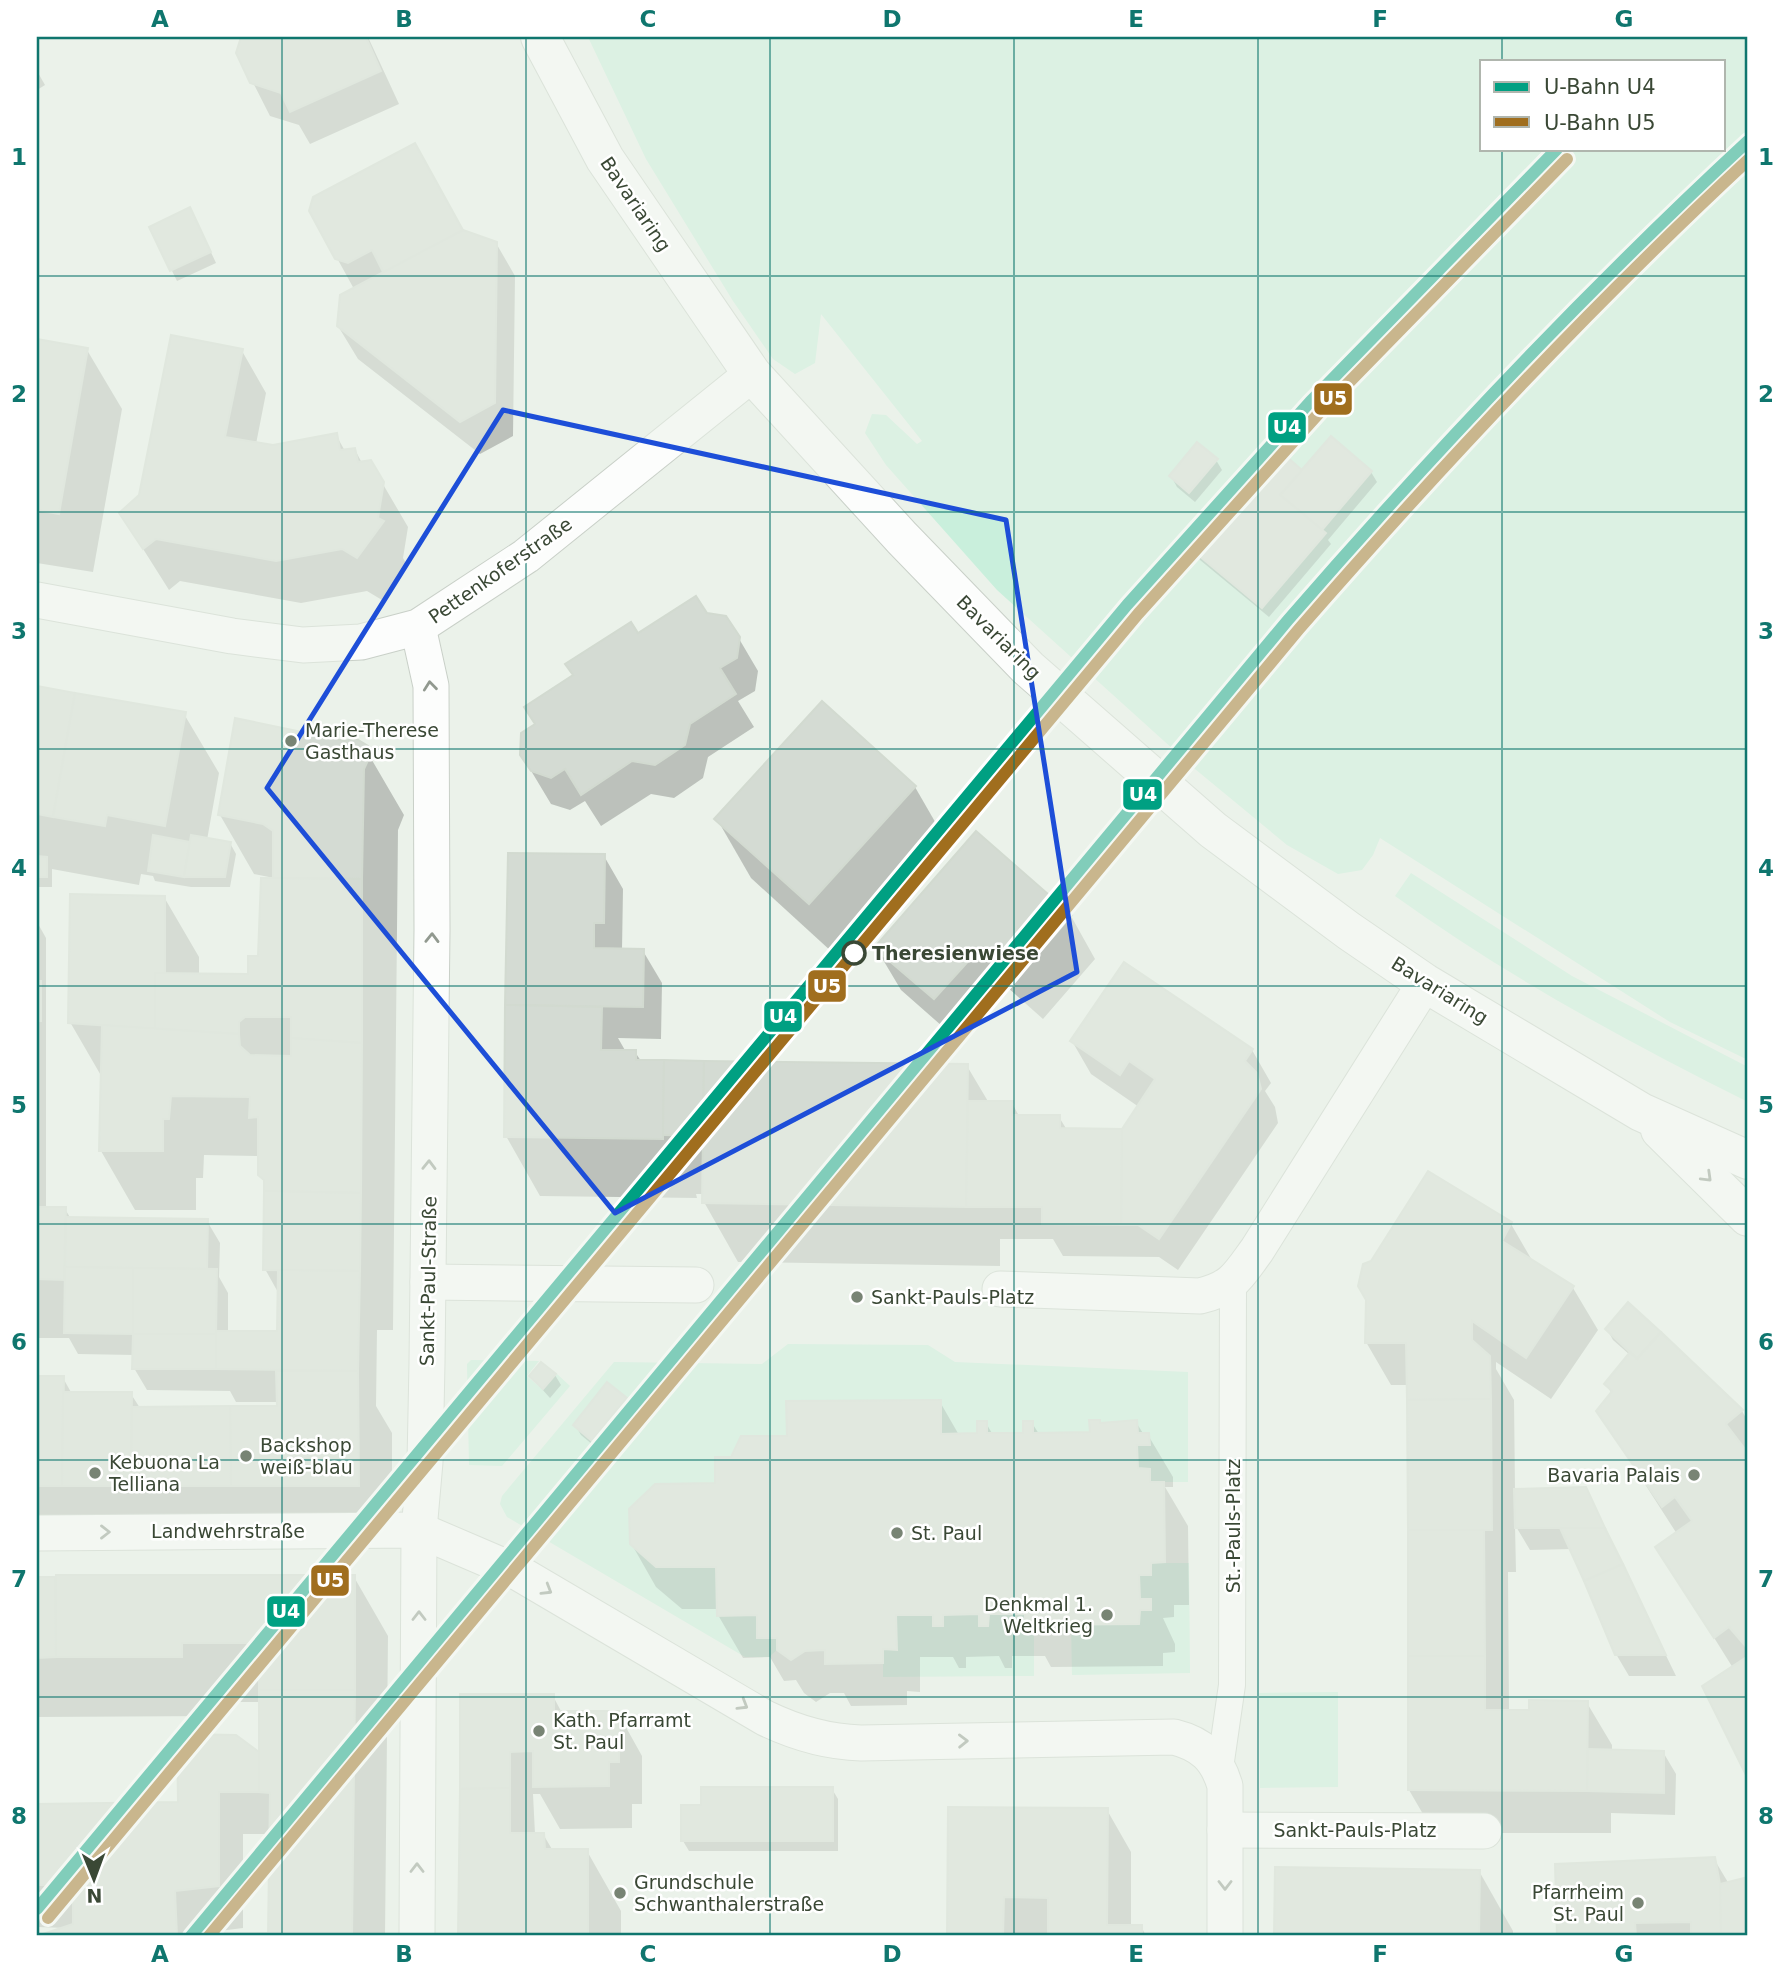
<svg xmlns="http://www.w3.org/2000/svg" width="1785" height="1973" font-family="'DejaVu Sans',sans-serif">
<rect width="100%" height="100%" fill="#ebf2ea"/>
<g fill="#c9efdc" fill-rule="evenodd">
<path d="M 588,37 L 1748,37 L 1748,1060 L 1670,1022 L 1380,838 L 1373,855 L 1362,870 L 1338,874 L 1287,845 L 1195,769 L 997,590 L 886,465 L 865,433 L 872,414 L 886,415 L 917,444 L 922,441 L 821,314 L 815,363 L 795,374 L 773,359 L 733,301 L 646,159 ZM 1482,61 L 1724,61 L 1724,149 L 1482,149 Z"/>
<path d="M 1411,873 L 1572,976 L 1748,1067 L 1748,1102 C 1626,1041 1506,976 1395,896 Z"/>
<polygon points="788,1344 928,1345 955,1362 1188,1372 1188,1482 1150,1482 1150,1469 1138,1468 1137,1445 1150,1444 1149,1433 1138,1433 1137,1420 1100,1423 1100,1420 1090,1420 1090,1432 987,1433 987,1421 977,1433 941,1434 941,1400 787,1401 787,1436 741,1437 715,1483 655,1484 629,1509 630,1544 656,1567 716,1567 717,1615 757,1615 757,1638 777,1638 777,1650 769,1657 745,1657 507,1517 500,1504 502,1496 614,1362 762,1364"/>
<polygon points="471,1360 539,1361 527,1376 543,1390 557,1374 570,1386 502,1466 469,1465 467,1364"/>
<polygon points="1151,1563 1189,1563 1190,1673 1072,1675 1071,1625 1139,1624 1140,1610 1151,1610 1151,1600 1140,1599 1139,1575 1151,1575"/>
<polygon points="979,1614 980,1626 988,1625 989,1614 1025,1614 1025,1625 1034,1625 1034,1676 883,1677 883,1649 897,1649 896,1615"/>
<polygon points="1338,1692 1338,1787 1260,1788 1259,1693"/>
</g>
<g fill="#0003">
<polygon points="243,37 368,37 399,104 310,144 299,125 270,116 238,53"/>
<polygon points="37,71 45,85 37,90"/>
<polygon points="415,145 464,233 496,243 515,276 513,436 480,454 358,359 338,326 354,289 337,258"/>
<polygon points="196,220 216,263 177,281 151,228"/>
<polygon points="37,341 87,350 122,409 93,572 37,563"/>
<polygon points="242,351 266,393 256,444 273,447 336,435 345,451 355,450 362,463 370,462 408,527 403,558 407,565 382,600 367,591 301,603 180,581 169,590 121,514 141,496"/>
<polygon points="1216,460 1222,470 1195,502 1177,487 1171,476"/>
<polygon points="1371,472 1377,482 1328,540 1331,544 1269,617 1200,560 1194,550"/>
<polygon points="706,614 738,637 758,671 755,691 738,701 754,727 708,757 703,778 674,798 651,794 601,826 585,801 570,810 551,804 521,754 537,726 637,636"/>
<polygon points="37,688 184,714 219,773 207,840 230,843 236,854 230,887 191,887 155,881 153,876 141,874 139,885 52,869 52,887 37,887"/>
<polygon points="369,755 404,815 398,830 393,1330 377,1330 376,1406 392,1433 392,1545 37,1545 37,1378 63,1378 72,1394 131,1394 140,1408 278,1407 278,1402 236,1402 230,1391 147,1390 134,1368 134,1355 78,1354 69,1338 37,1338 37,922 46,938 46,1209 65,1209 71,1219 207,1221 220,1243 219,1277 228,1293 228,1332 279,1333 279,1294 265,1269 266,1185 260,1175 260,1156 204,1155 203,1178 196,1178 196,1210 135,1210 101,1151 103,1079 70,1022 164,897 199,957 199,975 250,976 260,958 274,878 254,874 220,815"/>
<polygon points="915,787 949,846 844,963 751,878 717,819"/>
<polygon points="509,855 604,856 623,889 622,950 643,951 662,983 661,1039 618,1038 626,1052 635,1052 641,1061 967,1066 989,1103 1012,1103 1019,1116 1059,1117 1067,1130 1123,1131 1139,1107 1091,1074 1072,1041 1252,1050 1271,1083 1265,1091 1275,1107 1278,1123 1178,1270 1159,1257 1063,1256 1053,1239 1000,1239 1000,1266 738,1262 704,1202 704,1194 696,1194 697,1198 540,1196 506,1136"/>
<polygon points="1071,916 1095,959 1043,1019 1007,987 959,1041 901,990 876,948"/>
<polygon points="1511,1224 1533,1262 1573,1288 1598,1330 1551,1399 1496,1362 1496,1369 1514,1400 1515,1491 1585,1489 1676,1676 1629,1676 1616,1654 1572,1549 1530,1550 1515,1525 1516,1572 1508,1572 1509,1712 1531,1712 1587,1703 1612,1745 1612,1751 1663,1752 1676,1774 1675,1815 1611,1813 1611,1833 1434,1833 1409,1790 1408,1385 1391,1385 1366,1342"/>
<polygon points="1607,1329 1660,1333 1742,1411 1748,1422 1748,1776 1705,1686 1733,1668 1658,1548 1677,1534 1598,1411 1612,1394 1606,1384 1630,1355 1613,1340"/>
<polygon points="555,1375 561,1385 550,1398 531,1377"/>
<polygon points="625,1399 631,1410 599,1450 581,1435 575,1425"/>
<polygon points="940,1402 959,1435 979,1435 986,1423 993,1435 1025,1435 1032,1423 1039,1434 1091,1434 1101,1425 1136,1422 1144,1435 1148,1435 1173,1477 1173,1487 1165,1487 1188,1526 1189,1605 1174,1605 1174,1617 1163,1618 1175,1644 1175,1652 1163,1653 1163,1666 1051,1667 1045,1656 1012,1656 1012,1668 1005,1668 999,1656 966,1657 966,1668 959,1668 953,1657 920,1657 920,1692 907,1691 907,1705 851,1706 844,1693 830,1693 816,1702 804,1693 796,1680 784,1681 770,1657 743,1658 718,1615 718,1609 682,1609 656,1587 631,1543 717,1485 732,1459 789,1437"/>
<polygon points="354,1577 388,1636 385,1936 271,1936 272,1834 243,1834 243,1928 203,1933 204,1935 268,1936 39,1936 67,1928 37,1927 37,1805 180,1803 261,1755 261,1702 215,1702 216,1716 37,1717 37,1579"/>
<polygon points="553,1696 562,1713 618,1713 642,1756 642,1804 632,1804 632,1828 560,1829 540,1794 533,1794 535,1834 543,1834 553,1851 587,1851 621,1911 621,1936 461,1936 462,1789"/>
<polygon points="832,1789 838,1799 838,1851 689,1851 683,1841 703,1807"/>
<polygon points="950,1809 1107,1810 1131,1852 1131,1926 1141,1926 1146,1936 949,1936"/>
<polygon points="1714,1859 1729,1884 1743,1880 1748,1889 1748,1936 1559,1936 1556,1866"/>
<polygon points="1277,1869 1479,1871 1513,1931 1513,1936 1276,1936"/>
</g>
<g fill="#d4dbd3" stroke="#d2dad0" stroke-width="2">
<polygon points="241,37 366,37 381,71 290,112 281,93 250,83 236,53"/>
<polygon points="415,143 463,230 384,274 372,250 348,263 335,259 309,211 313,197"/>
<polygon points="190,207 211,252 170,271 149,227"/>
<polygon points="463,230 497,242 495,403 460,422 337,326 340,295"/>
<polygon points="171,335 243,349 225,437 273,445 337,433 340,450 355,448 358,462 371,460 384,482 378,518 384,521 357,558 342,549 276,561 156,539 143,549 119,513 139,495"/>
<polygon points="37,339 88,348 59,514 37,510"/>
<polygon points="1331,436 1372,471 1322,530 1280,495"/>
<polygon points="1197,442 1218,459 1189,493 1169,476"/>
<polygon points="1278,449 1302,470 1280,495 1326,533 1262,608 1192,550"/>
<polygon points="696,596 707,613 726,616 740,637 737,658 720,668 736,694 690,724 685,745 655,765 632,761 581,795 565,769 551,778 531,771 520,755 521,733 535,724 524,707 573,675 565,664 631,622 638,633"/>
<polygon points="37,686 75,693 53,817 37,814"/>
<polygon points="75,693 186,712 165,826 107,815 105,826 53,817"/>
<polygon points="822,701 916,786 809,904 714,819"/>
<polygon points="235,718 345,741 355,738 368,746 371,754 364,769 362,879 273,878 273,831 263,824 218,815"/>
<polygon points="976,831 1072,915 1018,977 982,946 934,999 874,948"/>
<polygon points="153,835 190,842 184,877 148,871"/>
<polygon points="191,835 231,842 225,877 184,877"/>
<polygon points="508,853 605,854 604,923 594,923 594,948 644,949 643,1007 505,1005"/>
<polygon points="37,856 47,857 47,877 37,877"/>
<polygon points="261,878 362,879 362,1043 291,1038 291,1017 245,1017 239,1022 239,1034 155,1029 155,973 248,974 248,956 258,956"/>
<polygon points="70,894 165,896 165,973 155,973 155,1029 68,1023"/>
<polygon points="1124,962 1253,1049 1245,1061 1257,1073 1261,1089 1159,1239 1138,1225 1121,1225 1122,1129 1155,1079 1129,1061 1120,1075 1070,1041"/>
<rect x="37" y="981" width="4" height="40"/>
<polygon points="505,1005 602,1007 601,1050 636,1050 636,1060 664,1060 663,1139 504,1137"/>
<polygon points="102,1025 239,1034 240,1046 250,1055 291,1056 291,1038 362,1043 361,1193 264,1191 264,1180 258,1175 258,1117 249,1118 250,1097 171,1096 169,1119 163,1119 163,1151 99,1151"/>
<polygon points="664,1060 704,1061 703,1136 663,1135"/>
<polygon points="704,1061 968,1064 966,1207 702,1203"/>
<polygon points="968,1101 1013,1101 1012,1115 1060,1115 1060,1128 1122,1129 1121,1225 1042,1224 1042,1207 966,1207"/>
<polygon points="1428,1171 1512,1222 1502,1241 1574,1286 1526,1358 1472,1321 1472,1340 1490,1356 1491,1399 1407,1400 1406,1343 1365,1343 1366,1300 1358,1286 1363,1264 1371,1261"/>
<polygon points="264,1191 361,1193 360,1271 263,1270"/>
<polygon points="37,1207 66,1207 64,1280 37,1279"/>
<polygon points="66,1217 208,1219 207,1269 65,1267"/>
<polygon points="65,1267 133,1268 133,1334 64,1333"/>
<polygon points="133,1268 217,1269 216,1334 133,1334"/>
<polygon points="278,1270 360,1271 358,1371 216,1369 216,1331 277,1331"/>
<polygon points="1628,1302 1661,1332 1637,1359 1605,1329"/>
<polygon points="1661,1332 1743,1410 1726,1424 1748,1453 1748,1649 1729,1627 1714,1638 1655,1547 1692,1521 1675,1497 1662,1507 1596,1411 1612,1391 1604,1384 1630,1352 1637,1359"/>
<polygon points="133,1334 216,1334 216,1369 132,1369"/>
<polygon points="541,1362 556,1374 543,1389 529,1376"/>
<polygon points="276,1371 358,1371 359,1486 231,1486 230,1406 277,1406"/>
<polygon points="37,1376 64,1376 62,1486 37,1486"/>
<polygon points="607,1382 627,1398 592,1441 573,1425"/>
<polygon points="63,1392 132,1392 131,1486 62,1486"/>
<polygon points="1491,1399 1492,1530 1408,1530 1407,1400"/>
<polygon points="941,1400 941,1434 977,1433 977,1421 987,1421 987,1433 1023,1433 1023,1421 1033,1421 1033,1433 1090,1432 1089,1420 1100,1420 1100,1423 1137,1420 1138,1433 1149,1433 1150,1445 1137,1445 1138,1468 1150,1469 1150,1482 1164,1482 1165,1562 1151,1563 1151,1575 1139,1575 1140,1599 1151,1599 1151,1610 1140,1610 1139,1624 1025,1625 1025,1614 989,1614 988,1626 979,1626 979,1614 943,1615 943,1626 933,1626 933,1615 896,1615 897,1650 883,1649 883,1663 825,1664 825,1650 805,1651 791,1660 777,1650 777,1638 757,1638 757,1615 717,1616 716,1567 656,1567 630,1544 629,1509 655,1484 715,1483 715,1457 731,1457 741,1436 787,1436 786,1401"/>
<polygon points="230,1406 231,1486 131,1486 132,1407"/>
<polygon points="1586,1487 1605,1528 1515,1528 1514,1489"/>
<polygon points="1560,1528 1605,1528 1623,1564 1584,1581"/>
<polygon points="1408,1530 1484,1530 1485,1656 1408,1656"/>
<polygon points="1623,1564 1666,1655 1615,1655 1584,1581"/>
<polygon points="56,1575 355,1575 355,1690 259,1690 259,1643 182,1643 182,1657 56,1657"/>
<polygon points="37,1577 55,1577 56,1657 37,1658"/>
<polygon points="1408,1656 1485,1656 1485,1710 1529,1710 1529,1700 1588,1701 1587,1791 1408,1790"/>
<polygon points="1748,1656 1748,1776 1747,1777 1702,1686"/>
<polygon points="259,1690 355,1690 352,1936 268,1936 270,1793 259,1792"/>
<polygon points="460,1694 554,1694 554,1711 619,1711 619,1762 609,1762 609,1786 533,1787 533,1751 510,1752 510,1788 460,1789"/>
<polygon points="177,1734 236,1735 259,1752 259,1792 219,1792 219,1886 175,1891 177,1936 37,1936 73,1924 73,1885 37,1885 37,1804 178,1802"/>
<polygon points="1588,1749 1664,1751 1664,1793 1587,1791"/>
<polygon points="701,1787 833,1787 833,1841 681,1841 681,1805 701,1805"/>
<polygon points="510,1788 510,1833 544,1833 545,1849 588,1849 588,1936 458,1936 460,1789"/>
<polygon points="948,1807 1108,1808 1107,1925 1142,1925 1142,1936 1048,1936 1048,1898 1004,1897 1003,1936 947,1936"/>
<polygon points="1715,1857 1720,1884 1721,1936 1691,1936 1691,1922 1635,1923 1636,1936 1557,1936 1555,1864"/>
<polygon points="1275,1867 1480,1870 1479,1936 1274,1936"/>
<polygon points="1744,1878 1748,1934 1721,1936 1720,1884"/>
<polygon points="268,1933 268,1936 177,1934"/>
</g>
<g fill="none" stroke-linecap="round" stroke-linejoin="round">
<defs>
<polyline id="pedestrian" points="1220,1768 1232,1685 1233,1283"/>
<g id="minor">
<polyline points="37,600 232,636 303,645 361,642 418,627 526,556 752,374"/>
<polyline points="428,1282 696,1285"/>
<path d="M 1000,1289 L 1200,1296 C 1233,1288 1238,1276 1257,1250 L 1425,983"/>
<path d="M 37,1533 L 419,1530 L 517,1572 L 765,1718 C 796,1733 826,1742 861,1743 L 1174,1737 C 1202,1744 1217,1758 1225,1786 L 1225,1936"/>
<polyline points="1225,1830 1484,1831"/>
<polyline points="417,1936 419,1530 425,1462 427,1363 432,930 431,686 418,627"/>
</g>
<g id="tertiary">
<polyline points="540,37 605,159 752,374 902,538 1028,668 1213,830 1349,931 1425,983 1641,1112 1748,1160"/>
<polyline points="1660,1130 1748,1217"/>
</g>
</defs>
<use href="#pedestrian" stroke="#c9d0c8" stroke-width="28"/>
<use href="#minor" stroke="#c9d0c8" stroke-width="37"/>
<use href="#tertiary" stroke="#c9d0c8" stroke-width="40"/>
<use href="#pedestrian" stroke="#fcfdfc" stroke-width="26"/>
<use href="#minor" stroke="#fcfdfc" stroke-width="35"/>
<use href="#tertiary" stroke="#fcfdfc" stroke-width="38"/>
<defs>
<g id="metro-1">
<polyline points="37,1909 1127,605 1310,402 1557,149"/>
<path d="M 191,1936 L 1288,620 C 1434,452 1585,292 1748,141"/>
</g>
<g id="metro-2">
<polyline points="48,1918 1138,614 1320,412 1567,159"/>
<path d="M 209,1936 L 1299,629 C 1442,465 1589,308 1748,160"/>
</g>
</defs>
<use href="#metro-1" stroke="#fff" stroke-width="18"/>
<use href="#metro-2" stroke="#fff" stroke-width="18"/>
<use href="#metro-1" stroke="#00a082" stroke-width="12"/>
<use href="#metro-2" stroke="#a06e1e" stroke-width="12"/>
</g>
<defs><path id="oneway-chevron" d="M-2-3.5L2.5 0L-2 3.5" fill="none" stroke-width="1.6" stroke-linecap="round" stroke-linejoin="round" transform="scale(1.75)"/></defs>
<g stroke="#91998f">
<use href="#oneway-chevron" transform="translate(430 686) rotate(-96)"/>
<use href="#oneway-chevron" transform="translate(432 938) rotate(-89)"/>
<use href="#oneway-chevron" transform="translate(429 1165) rotate(-89)"/>
<use href="#oneway-chevron" transform="translate(1707 1177) rotate(44)"/>
<use href="#oneway-chevron" transform="translate(105 1532)"/>
<use href="#oneway-chevron" transform="translate(547 1590) rotate(31)"/>
<use href="#oneway-chevron" transform="translate(419 1616) rotate(-90)"/>
<use href="#oneway-chevron" transform="translate(743 1705) rotate(31)"/>
<use href="#oneway-chevron" transform="translate(963 1741) rotate(-1)"/>
<use href="#oneway-chevron" transform="translate(417 1868) rotate(-90)"/>
<use href="#oneway-chevron" transform="translate(1225 1885) rotate(90)"/>
</g>
<path d="M0 0H1785V1973H0ZM 503,410 L 1006,520 L 1077,972 L 615,1213 L 267,788 Z" fill="#ebf2ea" fill-opacity=".55" fill-rule="evenodd"/>
<path fill="none" stroke="#1d4ed8" stroke-width="5" stroke-linejoin="round" d="M 503,410 L 1006,520 L 1077,972 L 615,1213 L 267,788 Z"/>
<path fill="none" stroke="#0f766e" stroke-width="2" stroke-opacity="0.55" d="M 282,37 L 282,1936M 526,37 L 526,1936M 770,37 L 770,1936M 1014,37 L 1014,1936M 1258,37 L 1258,1936M 1502,37 L 1502,61M 1502,149 L 1502,1936M 37,276 L 1748,276M 37,512 L 1748,512M 37,749 L 1748,749M 37,986 L 1748,986M 37,1224 L 1748,1224M 37,1460 L 1748,1460M 37,1697 L 1748,1697"/>
<g fill="#788474" stroke="#fff" stroke-width="2.5">
<circle cx="291" cy="741" r="7"/>
<circle cx="857" cy="1297" r="7"/>
<circle cx="246" cy="1456" r="7"/>
<circle cx="95" cy="1473" r="7"/>
<circle cx="1694" cy="1475" r="7"/>
<circle cx="897" cy="1533" r="7"/>
<circle cx="1107" cy="1615" r="7"/>
<circle cx="539" cy="1731" r="7"/>
<circle cx="620" cy="1893" r="7"/>
<circle cx="1638" cy="1903" r="7"/>
</g>
<circle fill="#fff" stroke="#3a4835" stroke-width="3.5" cx="854" cy="953" r="11"/>
<g text-anchor="middle" dominant-baseline="central" stroke-width="5" stroke-linejoin="round" paint-order="stroke">
<g font-size="19" fill="#3a4835" stroke="#fff">
<text transform="translate(636 204) rotate(56)">Bavariaring</text>
<text transform="translate(500 570) rotate(-35)">Pettenkoferstraße</text>
<text transform="translate(999 637) rotate(45)">Bavariaring</text>
<text transform="translate(1440 990) rotate(32)">Bavariaring</text>
<text transform="translate(428 1281) rotate(-89)">Sankt-Paul-Straße</text>
<text transform="translate(1233 1526) rotate(-90)">St.-Pauls-Platz</text>
<text x="228" y="1531">Landwehrstraße</text>
<text x="1355" y="1830">Sankt-Pauls-Platz</text>
</g>
<g font-size="19" fill="#3a4835" stroke="#fff" text-anchor="start">
<text x="305" y="730">Marie-Therese<tspan x="305" dy="22">Gasthaus</tspan></text>
<text x="871" y="1297">Sankt-Pauls-Platz</text>
<text x="260" y="1445">Backshop<tspan x="260" dy="22">weiß-blau</tspan></text>
<text x="109" y="1462">Kebuona La<tspan x="109" dy="22">Telliana</tspan></text>
<text x="1680" y="1475" text-anchor="end">Bavaria Palais</text>
<text x="911" y="1533">St. Paul</text>
<text x="1093" y="1604" text-anchor="end">Denkmal 1.<tspan x="1093" dy="22">Weltkrieg</tspan></text>
<text x="553" y="1720">Kath. Pfarramt<tspan x="553" dy="22">St. Paul</tspan></text>
<text x="634" y="1882">Grundschule<tspan x="634" dy="22">Schwanthalerstraße</tspan></text>
<text x="1624" y="1892" text-anchor="end">Pfarrheim<tspan x="1624" dy="22">St. Paul</tspan></text>
</g>
<g font-size="19" font-weight="bold" fill="#3a4835" stroke="#fff" text-anchor="start">
<text x="872" y="953">Theresienwiese</text>
</g>
</g>
<g stroke="#fff" stroke-width="2.5">
<rect x="1313" y="382" width="40" height="34" rx="7" fill="#a06e1e"/>
<rect x="1267" y="411" width="40" height="33" rx="7" fill="#00a082"/>
<rect x="1122" y="778" width="41" height="33" rx="7" fill="#00a082"/>
<rect x="807" y="969" width="40" height="34" rx="7" fill="#a06e1e"/>
<rect x="763" y="1000" width="40" height="33" rx="7" fill="#00a082"/>
<rect x="310" y="1564" width="40" height="33" rx="7" fill="#a06e1e"/>
<rect x="266" y="1595" width="40" height="33" rx="7" fill="#00a082"/>
</g>
<g font-size="19" text-anchor="middle" font-weight="bold" fill="#fff">
<text x="1333" y="405">U5</text>
<text x="1287" y="434">U4</text>
<text x="1143" y="801">U4</text>
<text x="827" y="993">U5</text>
<text x="783" y="1023">U4</text>
<text x="330" y="1587">U5</text>
<text x="286" y="1618">U4</text>
</g>
<rect width="1785" height="1973" fill="none" stroke="#ffffff" stroke-width="77"/>
<rect x="1480" y="60" width="245" height="91" fill="#ffffff" stroke="#b0b6ae" stroke-width="2"/>
<rect x="1494" y="82" width="35" height="10" fill="#00a082" stroke="#b0b6ae" stroke-width="2"/>
<text x="1544" y="94" font-size="21" fill="#3a4835">U-Bahn U4</text>
<rect x="1494" y="117" width="35" height="10" fill="#a06e1e" stroke="#b0b6ae" stroke-width="2"/>
<text x="1544" y="130" font-size="21" fill="#3a4835">U-Bahn U5</text>
<g transform="translate(94 1879) rotate(179)" stroke="#ffffff" stroke-width="5" paint-order="stroke">
<path d="M0-5L12 26L0 18L-12 26Z" fill="#3a4835"/>
<text y="-10" font-size="19" font-weight="bold" text-anchor="middle" fill="#3a4835">N</text>
</g>
<rect x="38" y="38" width="1708" height="1896" fill="none" stroke="#0f766e" stroke-width="2.5"/>
<g font-size="23" text-anchor="middle" font-weight="bold" fill="#0f766e">
<text x="160" y="27">A</text>
<text x="404" y="27">B</text>
<text x="648" y="27">C</text>
<text x="892" y="27">D</text>
<text x="1136" y="27">E</text>
<text x="1380" y="27">F</text>
<text x="1624" y="27">G</text>
<text x="19" y="165">1</text>
<text x="1766" y="165">1</text>
<text x="19" y="402">2</text>
<text x="1766" y="402">2</text>
<text x="19" y="639">3</text>
<text x="1766" y="639">3</text>
<text x="19" y="876">4</text>
<text x="1766" y="876">4</text>
<text x="19" y="1113">5</text>
<text x="1766" y="1113">5</text>
<text x="19" y="1350">6</text>
<text x="1766" y="1350">6</text>
<text x="19" y="1587">7</text>
<text x="1766" y="1587">7</text>
<text x="19" y="1824">8</text>
<text x="1766" y="1824">8</text>
<text x="160" y="1962">A</text>
<text x="404" y="1962">B</text>
<text x="648" y="1962">C</text>
<text x="892" y="1962">D</text>
<text x="1136" y="1962">E</text>
<text x="1380" y="1962">F</text>
<text x="1624" y="1962">G</text>
</g>
</svg>
